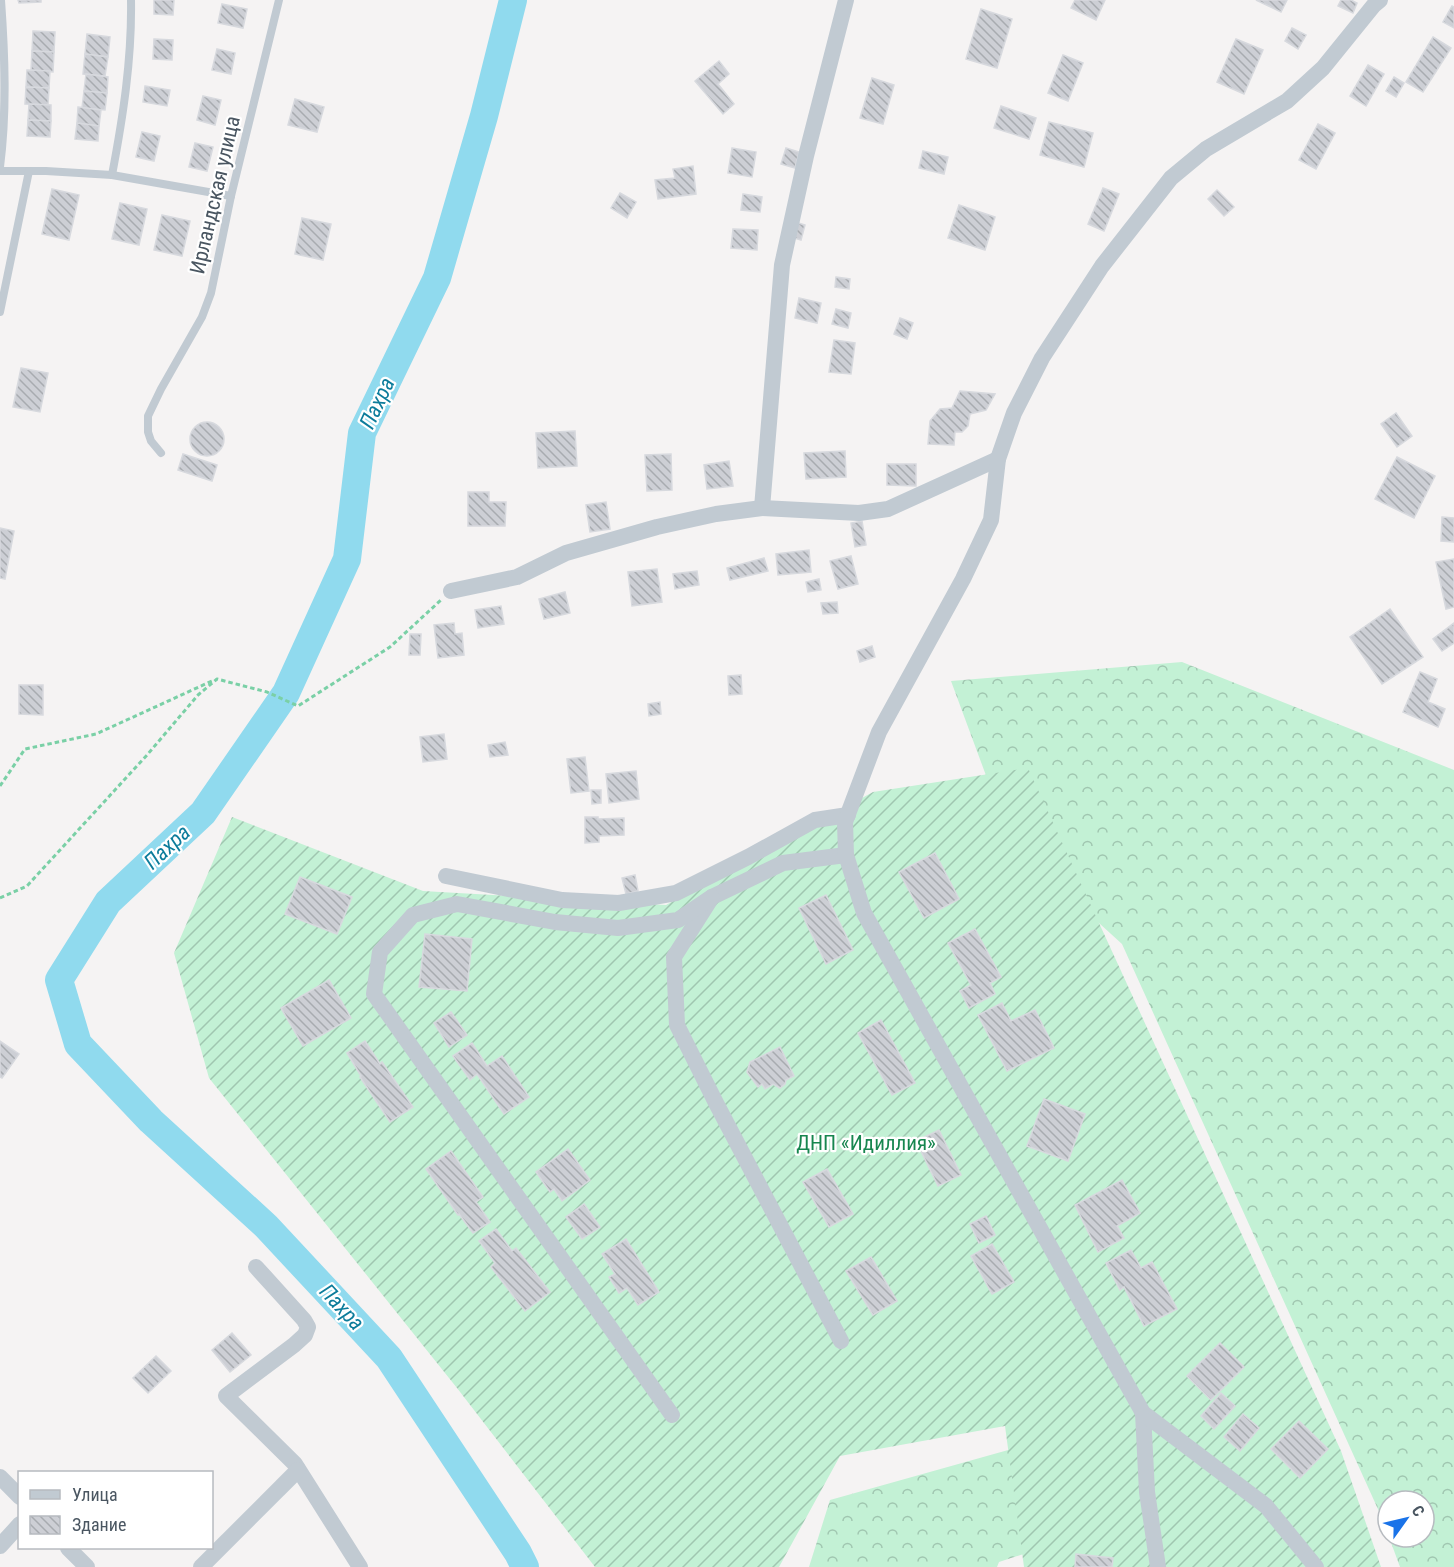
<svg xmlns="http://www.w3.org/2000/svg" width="1454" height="1567" font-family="'Roboto Condensed',sans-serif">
<defs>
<pattern id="forest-crowns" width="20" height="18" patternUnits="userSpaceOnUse" patternTransform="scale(1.5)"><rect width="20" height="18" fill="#c3f1d5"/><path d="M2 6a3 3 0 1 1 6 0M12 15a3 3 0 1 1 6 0" fill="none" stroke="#a0c6b0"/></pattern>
<pattern id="garden-furrows" width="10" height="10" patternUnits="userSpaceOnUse" patternTransform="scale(1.5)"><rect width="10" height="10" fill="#c3f1d5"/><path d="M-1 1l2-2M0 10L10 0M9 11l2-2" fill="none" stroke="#a0c6b0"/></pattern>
<pattern id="building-back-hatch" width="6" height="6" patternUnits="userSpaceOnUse" patternTransform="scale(1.5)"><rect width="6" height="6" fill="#cdcfd5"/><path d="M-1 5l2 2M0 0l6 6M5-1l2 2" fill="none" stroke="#a8abb0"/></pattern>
</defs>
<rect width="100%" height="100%" fill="#f5f3f3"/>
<g fill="url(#forest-crowns)">
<polygon points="1182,662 1454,770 1454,1567 1400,1567 1389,1537 1424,1537 1424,1501 1388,1501 1388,1534 1382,1518 1122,944 1011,843 951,681"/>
<polygon points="1040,1441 1057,1543 999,1562 997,1567 809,1567 830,1500"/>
</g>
<polygon fill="url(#garden-furrows)" points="1028,768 1341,1451 1381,1567 1024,1567 1005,1426 840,1456 779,1567 595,1567 457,1388 209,1078 174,953 232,817 423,891 666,905 873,792"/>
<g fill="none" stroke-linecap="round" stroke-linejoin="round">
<polyline stroke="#90daee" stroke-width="28" points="513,0 484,116 437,278 362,433 347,559 286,693 203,813 108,902 59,980 78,1044 151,1121 266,1226 389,1358 518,1553 525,1567"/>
</g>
<g fill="url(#building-back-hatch)" stroke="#d7d9de" stroke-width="1.5">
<polygon points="18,0 41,0 41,2 19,3"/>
<polygon points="154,0 174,0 173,15 154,14"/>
<polygon points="1075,0 1105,0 1096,20 1071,8"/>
<polygon points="1256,0 1287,0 1281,12"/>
<polygon points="1341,0 1351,0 1357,3 1353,13 1338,6"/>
<polygon points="222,4 247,9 243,28 218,23"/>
<polygon points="1452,6 1454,7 1454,28 1443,22"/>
<polygon points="981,9 1012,19 997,68 966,59"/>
<polygon points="1292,28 1306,35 1298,49 1285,41"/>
<polygon points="33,31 55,32 54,52 32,51"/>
<polygon points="87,34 110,37 108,57 85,54"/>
<polygon points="1433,37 1451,48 1423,92 1406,82"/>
<polygon points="154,39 173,40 172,60 153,59"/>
<polygon points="1236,39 1263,50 1244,94 1217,82"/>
<polygon points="217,49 235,53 231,74 212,70"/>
<polygon points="32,51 54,52 53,72 31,70"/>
<polygon points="85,54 108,57 105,76 83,74"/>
<polygon points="1063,55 1083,63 1068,101 1048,93"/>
<polygon points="719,61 729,74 718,84 734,104 723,114 695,81"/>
<polygon points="1368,65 1384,74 1366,106 1350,96"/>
<polygon points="27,70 50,71 49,88 26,87"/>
<polygon points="86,74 108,77 107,93 84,91"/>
<polygon points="1394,77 1404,83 1396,97 1386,91"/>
<polygon points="872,78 894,85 883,124 860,118"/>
<polygon points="145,86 170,90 167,106 143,102"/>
<polygon points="26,87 49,88 48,105 25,104"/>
<polygon points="84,91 107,93 105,110 82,108"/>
<polygon points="203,96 221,100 215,125 197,120"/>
<polygon points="295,99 324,107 317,132 288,125"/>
<polygon points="29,104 51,105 51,121 28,120"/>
<polygon points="1001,106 1036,118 1029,139 994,128"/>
<polygon points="78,107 101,110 99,126 77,123"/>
<polygon points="28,120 51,121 50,137 27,136"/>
<polygon points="1049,122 1093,133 1084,167 1040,155"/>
<polygon points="77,123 99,126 98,141 75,139"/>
<polygon points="1318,124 1335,133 1316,169 1299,160"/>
<polygon points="142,132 160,136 154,161 136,157"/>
<polygon points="195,143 213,147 207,171 189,167"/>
<polygon points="732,148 756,152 752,177 728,173"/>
<polygon points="786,148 799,152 795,168 781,164"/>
<polygon points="923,151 948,157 944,174 919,168"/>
<polygon points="693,166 696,194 658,199 655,180 675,178 673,169"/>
<polygon points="1103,188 1119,194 1104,231 1088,224"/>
<polygon points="52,189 79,195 69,240 42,234"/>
<polygon points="1217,190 1234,207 1224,216 1208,199"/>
<polygon points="620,193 636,202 627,218 611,208"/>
<polygon points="743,194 762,197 760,212 741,210"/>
<polygon points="120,203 147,209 139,245 112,239"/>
<polygon points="959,205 995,217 985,250 948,238"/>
<polygon points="162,215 190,221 182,256 154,250"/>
<polygon points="302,218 331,224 323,260 295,254"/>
<polygon points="795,222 805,225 801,240 791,237"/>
<polygon points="733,229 758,230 757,250 731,248"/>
<polygon points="836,277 850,279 849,289 835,287"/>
<polygon points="799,298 821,303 817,323 795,318"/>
<polygon points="836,309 851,313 848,328 832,324"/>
<polygon points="900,318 913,323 907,339 894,334"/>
<polygon points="834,340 855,343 851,374 829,372"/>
<polygon points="21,368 48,373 40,412 13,407"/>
<polygon points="960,391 995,394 986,410 970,414 968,426 962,432 955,432 954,445 928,444 930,421 940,409 952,408"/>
<polygon points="1396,413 1412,436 1397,447 1381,424"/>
<circle cx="207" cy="439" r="17"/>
<polygon points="575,431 577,466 538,468 536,433"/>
<polygon points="845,451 846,477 806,479 804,453"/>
<polygon points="183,454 217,465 212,481 178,470"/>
<polygon points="671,454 672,490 647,491 645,455"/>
<polygon points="1397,457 1435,476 1414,518 1375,499"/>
<polygon points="729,461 733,486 707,489 704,465"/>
<polygon points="887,464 916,464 916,486 887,485"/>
<polygon points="468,492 489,492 489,502 506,502 505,526 468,526"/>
<polygon points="606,502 610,529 590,532 586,505"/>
<polygon points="1442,517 1454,518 1454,542 1441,541"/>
<polygon points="862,521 866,545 855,547 851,523"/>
<polygon points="0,528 14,531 5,579 0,578"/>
<polygon points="809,550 811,572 778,575 776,554"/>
<polygon points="851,556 858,584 838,589 830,561"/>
<polygon points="764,558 768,571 730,580 727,568"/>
<polygon points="1454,559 1454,607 1446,609 1436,562"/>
<polygon points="657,569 662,602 632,606 628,572"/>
<polygon points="697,571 699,585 675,589 673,574"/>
<polygon points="819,579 821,590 808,592 806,582"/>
<polygon points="565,592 570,613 544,619 539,599"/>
<polygon points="837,602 838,613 823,614 821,603"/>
<polygon points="501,606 504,624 478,628 475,610"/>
<polygon points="1390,609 1423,657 1382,684 1350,637"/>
<polygon points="454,623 455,634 462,633 464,655 438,658 434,625"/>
<polygon points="1454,623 1454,643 1442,651 1433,639"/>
<polygon points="410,634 421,634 420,655 409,655"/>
<polygon points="872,646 875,657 860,662 857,651"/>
<polygon points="1420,672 1437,679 1428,702 1445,709 1438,727 1403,712"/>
<polygon points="741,675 742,694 729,695 728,676"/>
<polygon points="19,685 43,685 43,715 19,714"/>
<polygon points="660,702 661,714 649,716 648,704"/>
<polygon points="444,734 447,759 423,762 420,737"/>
<polygon points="505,742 508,755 490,757 488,745"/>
<polygon points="585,757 589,791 571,793 567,759"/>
<polygon points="636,771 639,799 609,803 606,774"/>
<polygon points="591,790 601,790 601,803 592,804"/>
<polygon points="585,817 598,817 598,819 624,818 624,835 599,836 599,842 585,843"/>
<polygon points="935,853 959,899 924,918 899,872"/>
<polygon points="635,875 638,891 626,894 622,878"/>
<polygon points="300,877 352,897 337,934 285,914"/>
<polygon points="826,895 853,950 826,964 799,908"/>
<polygon points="975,929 1001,977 990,983 995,994 969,1008 960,991 971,985 948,943"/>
<polygon points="425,934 472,939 467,991 419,987"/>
<polygon points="329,980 351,1018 303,1046 281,1008"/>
<polygon points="1002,1003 1011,1021 1035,1010 1054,1048 1007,1071 978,1015"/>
<polygon points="451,1012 467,1035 449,1047 434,1023"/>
<polygon points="881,1020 915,1083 892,1095 858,1033"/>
<polygon points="0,1041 19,1054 2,1078 0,1077"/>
<polygon points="365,1041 380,1064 382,1062 413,1107 390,1122 360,1077 361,1076 347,1053"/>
<polygon points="472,1043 487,1066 502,1056 529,1097 504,1114 477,1074 470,1080 453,1056"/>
<polygon points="780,1047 794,1076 786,1080 785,1084 780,1088 773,1084 765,1089 762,1084 758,1087 747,1072 750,1062"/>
<polygon points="1044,1099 1085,1114 1068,1161 1027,1146"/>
<polygon points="939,1130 961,1175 938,1186 916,1141"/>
<polygon points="568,1149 590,1180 562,1201 554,1189 550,1192 536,1172"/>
<polygon points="451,1151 483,1197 476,1202 490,1222 473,1233 459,1214 458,1215 426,1169"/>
<polygon points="827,1169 853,1214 829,1227 803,1182"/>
<polygon points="1122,1180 1140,1213 1117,1226 1124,1238 1098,1252 1075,1205"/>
<polygon points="584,1204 600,1227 582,1239 566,1217"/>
<polygon points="986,1216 995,1235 979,1243 970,1224"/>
<polygon points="496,1229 512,1251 516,1248 550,1292 525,1311 491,1267 495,1263 479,1241"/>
<polygon points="626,1239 659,1292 638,1305 627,1288 619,1293 609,1277 615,1274 602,1254"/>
<polygon points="992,1244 1014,1282 992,1294 971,1256"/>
<polygon points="1131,1250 1141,1268 1152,1262 1177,1309 1144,1326 1124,1287 1120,1290 1106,1263"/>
<polygon points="871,1257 897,1301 873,1315 846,1271"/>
<polygon points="232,1333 251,1355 230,1372 212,1350"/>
<polygon points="1220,1343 1244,1367 1211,1400 1187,1376"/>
<polygon points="156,1356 171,1371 148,1393 133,1378"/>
<polygon points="1221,1393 1235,1406 1214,1429 1201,1416"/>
<polygon points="1243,1414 1259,1428 1240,1451 1224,1437"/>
<polygon points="1299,1421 1328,1449 1300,1478 1271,1449"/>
<polygon points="1076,1554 1113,1558 1112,1567 1075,1567"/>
</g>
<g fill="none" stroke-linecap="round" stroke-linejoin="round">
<g stroke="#7ad0a6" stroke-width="3" stroke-dasharray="4.5 3" stroke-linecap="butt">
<polyline points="0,786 25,749 96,734 212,681"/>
<polyline points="0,898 27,886 147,755 198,695 217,679 267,692 298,706 390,647 441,600"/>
</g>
<g stroke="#c1cad2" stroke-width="8">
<path d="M 0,167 C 7,112 5,56 1,0"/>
<polyline points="0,171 46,171 112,175 231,196"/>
<path d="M 112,175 C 123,117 132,59 131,0"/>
<polyline points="0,312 29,171"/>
<polyline points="161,453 151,441 148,432 148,416 161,389 202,317 211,293 231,196 279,0"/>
</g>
<g stroke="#c1cad2" stroke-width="16">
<polyline points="762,508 782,265 806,156 846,0"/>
<polyline points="451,591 517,577 566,553 657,527 716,514 762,508 859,513 888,509 998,459"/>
<polyline points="446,876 562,900 619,903 676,893 748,857 815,820 848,815"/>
<polyline points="256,1267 304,1320 308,1327 305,1335 294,1345 226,1396 295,1464 360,1567"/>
<polyline points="841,1341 716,1103 677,1025 674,957 712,897 783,863 846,855"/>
<polyline points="1143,1413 1147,1492 1158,1567"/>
<polyline points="672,1415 374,994 380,952 413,915 457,904 555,922 618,928 678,920 712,897"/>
<polyline points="0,1477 20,1497"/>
<polyline points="0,1546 20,1524"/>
<polyline points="68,1548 87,1567"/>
<polyline points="201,1567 298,1470"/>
<polyline points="1316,1567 1266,1506 1143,1413 864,913 846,855 845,822 879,732 963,579 991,520 998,459 1014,413 1042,358 1102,266 1171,178 1206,149 1287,101 1323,68 1374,5 1380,0"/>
</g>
</g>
<g text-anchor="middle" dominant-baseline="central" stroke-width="4.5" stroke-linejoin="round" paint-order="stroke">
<g font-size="21" fill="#4a5661" stroke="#fff">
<text transform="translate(215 195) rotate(-77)">Ирландская улица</text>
</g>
<g font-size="21" fill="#17864f" stroke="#fff">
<text x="866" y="1143">ДНП «Идиллия»</text>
</g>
<g font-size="22" font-style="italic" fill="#0c7c9b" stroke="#fff">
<text transform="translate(377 403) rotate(-65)">Пахра</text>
<text transform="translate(167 847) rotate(-43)">Пахра</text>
<text transform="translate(342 1307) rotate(47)">Пахра</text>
</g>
</g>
<rect x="18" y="1471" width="195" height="78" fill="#ffffff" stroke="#b7bbc0" stroke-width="1.5"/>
<rect x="30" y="1490" width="30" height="9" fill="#c1cad2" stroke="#b7bbc0" stroke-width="1.5"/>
<text x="72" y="1501" font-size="18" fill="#4a5661">Улица</text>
<rect x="30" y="1516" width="30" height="18" fill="url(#building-back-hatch)" stroke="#b7bbc0" stroke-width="1.5"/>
<text x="72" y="1531" font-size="18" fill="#4a5661">Здание</text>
<g transform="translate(1406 1519) rotate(56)"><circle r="28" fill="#ffffff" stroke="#b7bbc0" stroke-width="1.5"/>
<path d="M0-4.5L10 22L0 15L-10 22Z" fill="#1a73e8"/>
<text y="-9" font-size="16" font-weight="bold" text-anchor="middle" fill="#4a5661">С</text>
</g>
</svg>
